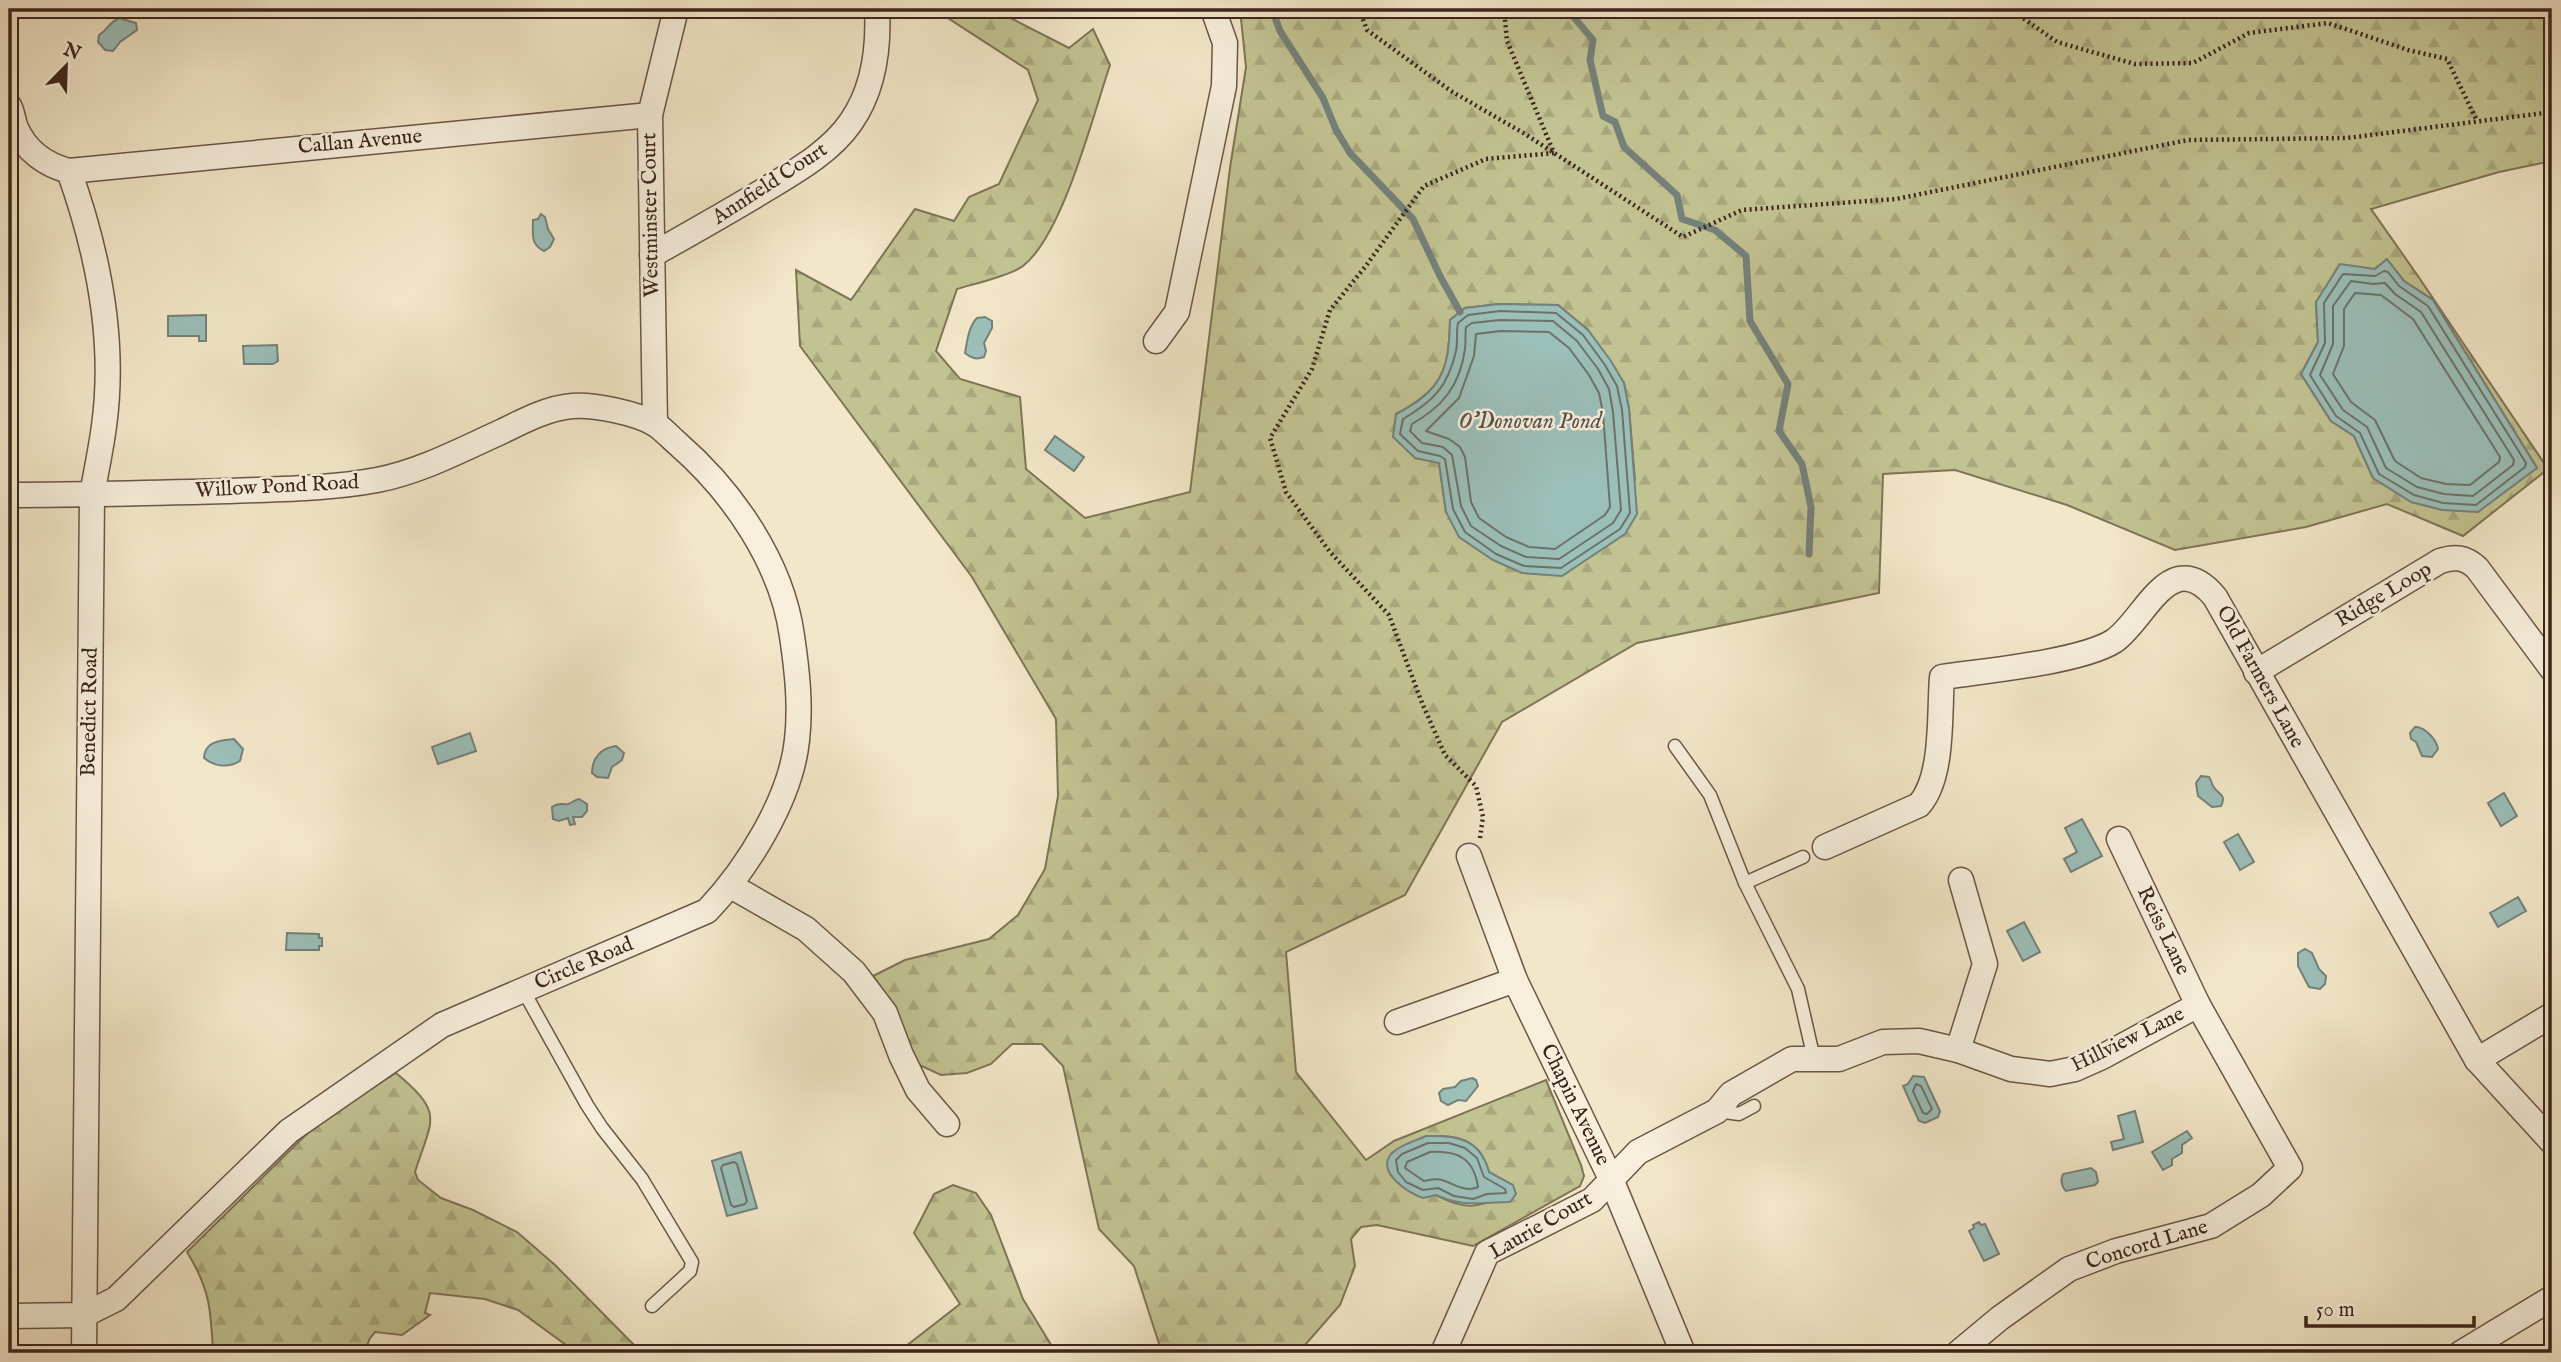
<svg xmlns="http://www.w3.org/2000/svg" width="2561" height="1362" font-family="'IM FELL English',serif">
<defs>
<pattern id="forest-firs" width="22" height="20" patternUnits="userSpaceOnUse" patternTransform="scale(1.75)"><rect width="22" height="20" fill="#c2c392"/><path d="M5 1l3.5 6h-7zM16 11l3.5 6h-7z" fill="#a8a77d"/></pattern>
</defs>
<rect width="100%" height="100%" fill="#f3e7c9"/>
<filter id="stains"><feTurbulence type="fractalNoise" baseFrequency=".00286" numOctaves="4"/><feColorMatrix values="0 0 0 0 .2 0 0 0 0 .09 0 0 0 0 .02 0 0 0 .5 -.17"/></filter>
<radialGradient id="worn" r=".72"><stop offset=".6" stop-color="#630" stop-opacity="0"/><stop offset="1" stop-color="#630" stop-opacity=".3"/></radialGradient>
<g fill="url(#forest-firs)" stroke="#7f7457" stroke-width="2" fill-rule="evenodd">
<path d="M 936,9 L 993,9 L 1069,48 L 1093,29 L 1110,65 C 1093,115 1063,235 1023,266 C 1010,276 973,284 957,289 L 936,351 L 960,379 L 1020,397 L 1026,469 L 1085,518 L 1190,492 L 1230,168 L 1246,67 L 1241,19 L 1236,9 L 2552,9 L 2552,161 L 2499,172 L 2371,209 L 2420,279 L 2548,469 L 2463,536 L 2387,504 L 2306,527 L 2175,550 L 2067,505 L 1955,470 L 1883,474 L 1879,593 L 1637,643 L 1502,722 L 1405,895 L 1286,952 L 1296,1072 L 1366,1160 L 1394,1141 L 1546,1080 L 1581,1165 L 1584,1176 L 1580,1186 L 1473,1246 L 1377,1225 L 1361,1227 L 1351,1239 L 1355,1266 L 1340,1305 L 1298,1353 L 1162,1353 L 1134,1266 L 1099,1229 L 1063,1066 L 1042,1044 L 1012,1044 L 991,1064 L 967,1073 L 941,1075 L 915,1063 L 895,1008 L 873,976 L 905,960 L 989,939 L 1018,915 L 1045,869 L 1058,796 L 1056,719 L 972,577 L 800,346 L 796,270 L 851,300 L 915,209 L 954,221 L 969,197 L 999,184 L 1038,100 L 1028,70 L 937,11 ZM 2387,260 L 2404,281 L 2433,300 L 2537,468 L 2510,486 L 2373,478 L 2354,436 L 2331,421 L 2301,374 L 2318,342 L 2316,302 L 2328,286 L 2375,269 ZM 1499,304 L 1558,305 L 1588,330 L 1624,383 L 1629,409 L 1635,480 L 1446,512 L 1439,462 L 1415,458 L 1396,414 C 1442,390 1449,371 1450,320 L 1465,308 ZM 1439,1136 C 1466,1136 1482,1146 1489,1172 L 1500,1179 L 1500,1202 C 1491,1201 1486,1203 1477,1205 C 1463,1208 1448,1201 1436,1195 Z"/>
<path d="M 396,1073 C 445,1114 432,1118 415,1172 L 418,1180 L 441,1198 L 473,1210 L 517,1232 L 555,1265 L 642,1353 L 577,1353 L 518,1310 L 485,1299 L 430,1293 L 425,1313 L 430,1315 L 402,1335 L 375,1332 L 370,1338 L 364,1353 L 213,1353 C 211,1310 210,1289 187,1252 L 326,1115 Z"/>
<polygon points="953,1185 976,1193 991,1215 1023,1299 1056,1353 903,1353 901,1350 960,1304 914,1233 934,1194"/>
</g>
<g fill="#9bbfb9" stroke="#75817a" stroke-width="2">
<path d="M 119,18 L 136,23 L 137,30 L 120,42 L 113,51 L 105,50 L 98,42 L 99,35 C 108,30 107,24 119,18 Z"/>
<path d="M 541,214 L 545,217 L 548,229 L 554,239 L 550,247 L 544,251 C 530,244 533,234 533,220 L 538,219 Z"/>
<polygon points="2387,259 2404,281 2433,300 2537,468 2478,512 2442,510 2411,502 2373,478 2354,436 2331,421 2301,374 2318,342 2316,302 2340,264 2375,269"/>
<path d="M 1499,304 L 1558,305 L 1588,330 L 1611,361 L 1624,383 L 1629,409 L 1637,514 L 1625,534 L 1562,576 L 1522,573 L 1493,560 L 1459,537 L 1446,512 L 1439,463 L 1415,458 L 1393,437 L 1396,414 C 1442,390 1449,371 1450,320 L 1465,308 Z"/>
<polygon points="206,315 206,341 199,341 199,336 168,336 168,316"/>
<path d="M 985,317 L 992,321 L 992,328 L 984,343 L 986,351 L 984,357 C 976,360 971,358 965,353 C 967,343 968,327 977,318 Z"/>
<polygon points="277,345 278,361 273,364 244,364 243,346"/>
<polygon points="1055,436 1084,457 1074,471 1045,450"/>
<path d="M 2415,727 C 2424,726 2437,740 2438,749 L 2432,757 L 2422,756 L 2416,742 L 2411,739 L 2410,733 Z"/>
<polygon points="470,733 476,751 438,764 432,747"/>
<path d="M 234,739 L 243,749 L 240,761 C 228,768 215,767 204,758 C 205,741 219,741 234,739 Z"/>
<path d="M 616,746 L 624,753 L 622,760 L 612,767 L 608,778 L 597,777 L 592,773 C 592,758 601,748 616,746 Z"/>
<path d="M 2201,776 L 2209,777 C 2211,780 2212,783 2213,786 C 2218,795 2227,794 2221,806 L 2212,807 L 2198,796 L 2196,783 Z"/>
<polygon points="2504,793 2517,816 2501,826 2488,803"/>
<path d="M 579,799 L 587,804 L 587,811 L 582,817 L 573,817 L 575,824 L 570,825 L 568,818 L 559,821 L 553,819 L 552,807 C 559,802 561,805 568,804 C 572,803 574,800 579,799 Z"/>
<polygon points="2082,819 2102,856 2071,872 2064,859 2077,852 2065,828"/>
<polygon points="2238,834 2254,862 2240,870 2224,842"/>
<polygon points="2518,897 2526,911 2498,927 2490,913"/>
<polygon points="2024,922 2040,952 2023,961 2007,931"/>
<polygon points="287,933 319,934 319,938 322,938 322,946 319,946 319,950 286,950"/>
<polygon points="2305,949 2312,953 2319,969 2326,976 2325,984 2320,989 2309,987 2298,966 2298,953"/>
<polygon points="1913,1076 1924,1077 1940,1111 1938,1117 1925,1123 1919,1121 1903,1086 1908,1084"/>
<polygon points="1472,1078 1476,1080 1478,1086 1466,1101 1458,1100 1448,1105 1441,1101 1439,1093 1443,1089 1455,1087 1461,1081"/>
<polygon points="2135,1111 2143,1142 2113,1150 2111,1142 2124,1139 2118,1116"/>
<polygon points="2187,1131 2192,1138 2182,1145 2182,1153 2172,1159 2172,1165 2163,1170 2152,1152"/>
<path d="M 1426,1136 C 1458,1135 1480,1139 1489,1172 L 1513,1185 L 1516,1194 L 1510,1202 C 1481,1202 1464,1208 1436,1195 L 1423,1198 C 1409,1193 1376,1173 1391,1154 C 1399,1145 1415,1141 1426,1136 Z"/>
<polygon points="741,1152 757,1208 727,1216 712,1161"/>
<path d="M 2091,1168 L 2096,1172 L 2098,1182 L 2095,1185 L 2066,1191 C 2061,1186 2060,1181 2063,1174 Z"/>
<polygon points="1979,1222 1981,1225 1985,1224 1999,1254 1984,1261 1969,1231 1974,1228 1973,1225"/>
</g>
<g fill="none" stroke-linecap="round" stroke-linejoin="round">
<g stroke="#6c726a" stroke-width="2">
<polygon points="2384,271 2388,272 2399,286 2428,306 2526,463 2525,467 2476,505 2443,503 2414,495 2379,474 2360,433 2336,416 2310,375 2325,343 2324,303 2343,274 2375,276"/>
<polygon points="2351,281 2373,284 2385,283 2395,294 2421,312 2514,460 2513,465 2473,496 2444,494 2417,487 2386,468 2367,427 2343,410 2320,375 2333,344 2333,306"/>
<polygon points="2355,293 2381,295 2413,319 2500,457 2499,462 2470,485 2446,484 2421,478 2395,461 2375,420 2351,402 2333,374 2344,346 2344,309"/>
<path d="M 1500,311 L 1556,313 L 1583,335 L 1605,365 L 1617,386 L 1622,410 L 1630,513 L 1620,529 L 1561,568 L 1524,566 L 1496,554 L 1465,532 L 1453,509 L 1445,459 L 1440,456 L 1418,451 L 1400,434 L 1403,419 C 1434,401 1448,386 1456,351 C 1458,342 1456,332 1458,323 L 1468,315 Z"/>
<path d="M 1500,320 L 1553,321 L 1577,341 L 1598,369 L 1609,389 L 1613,412 L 1621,510 L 1613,523 L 1559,559 L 1526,557 L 1501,546 L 1471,526 L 1461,506 L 1452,455 L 1443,447 L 1422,443 L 1410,431 L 1412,424 C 1442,407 1460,386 1465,349 C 1466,342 1465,334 1466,327 L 1472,323 Z"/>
<polygon points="1501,331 1549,332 1569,348 1589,375 1599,393 1603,413 1610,507 1605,515 1555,549 1529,547 1506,537 1479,518 1471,502 1465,457 1460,447 1449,439 1426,431 1459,398 1474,356 1476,334"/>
<polygon points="1916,1084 1921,1086 1932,1109 1927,1114 1923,1113 1913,1091"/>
<polygon points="1428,1143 1449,1143 1465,1148 1477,1158 1484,1177 1505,1189 1506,1193 1487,1194 1473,1199 1454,1196 1438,1188 1423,1190 1406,1182 1398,1172 1396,1160 1402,1154"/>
<path d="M 1430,1152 C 1458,1150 1474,1159 1478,1187 C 1465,1193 1455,1184 1442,1180 C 1436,1178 1430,1180 1424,1181 L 1405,1168 L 1407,1162 Z"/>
<polygon points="734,1162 737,1164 747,1201 745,1204 734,1207 731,1205 721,1168 723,1165"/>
</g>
<g stroke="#75817a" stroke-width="7">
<polyline points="1272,9 1280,31 1323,98 1336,130 1350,153 1413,219 1440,276 1460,312"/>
<polyline points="1567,9 1593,40 1590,60 1603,116 1615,122 1624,147 1677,195 1682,219 1715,230 1746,256 1750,321 1788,384 1779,431 1802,464 1811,507 1809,554"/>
</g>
<defs>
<g id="lane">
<polyline points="1675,746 1710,795 1745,883 1798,989 1814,1059"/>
<polyline points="1745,883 1803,857"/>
<polyline points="523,990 587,1105 602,1128 642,1179 692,1262 690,1271 652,1306"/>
<polyline points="1717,1111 1739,1114 1754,1106"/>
</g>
<g id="street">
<path d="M 9,106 C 13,113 13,121 16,128 C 26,151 46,165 69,171 C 98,252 116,339 104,426 C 101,449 96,472 92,495 L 84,1353"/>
<polyline points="69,171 650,115"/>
<path d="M 652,255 C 691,233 730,211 768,188 C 798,170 831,151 851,122 C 874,89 879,47 877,9"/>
<polyline points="1156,341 1177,312 1224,86 1225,43 1213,9"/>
<polyline points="655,424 650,115 676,9"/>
<path d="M 9,495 C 83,495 156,493 230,491 C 279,489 328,489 377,480 C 420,472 463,449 503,431 C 523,421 548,408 572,406 C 593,404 636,413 655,424 C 663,429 671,438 678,444 C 733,492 782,563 792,636 C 797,670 801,705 797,740 C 791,799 747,869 707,911 L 442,1025 L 289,1131 L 116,1299 L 84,1315 L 9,1316"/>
<path d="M 2256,672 L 2440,561 C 2455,556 2465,557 2477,568 L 2552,669"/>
<path d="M 1825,847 L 1919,805 C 1944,777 1939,714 1942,677 C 1984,671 2081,662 2114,641 C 2136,626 2154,585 2179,579 C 2194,576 2206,586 2215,597 L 2477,1060 L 2552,1142"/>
<polyline points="1469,856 1515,980 1611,1179 1683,1353"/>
<polyline points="731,886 806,929 854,972 885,1013 901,1055 918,1090 947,1124"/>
<polyline points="1397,1022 1515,980"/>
<polyline points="1958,1050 1985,964 1961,880"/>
<polyline points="2477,1060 2552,1015"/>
<polyline points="1443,1353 1487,1253 1592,1200 1638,1152 1717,1111 1731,1094 1792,1059 1839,1059 1883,1042 1919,1041 1958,1050 2011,1069 2050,1074 2075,1069 2102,1057 2198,1005"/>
<polyline points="1958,1353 2000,1318 2069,1269 2116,1251 2211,1226 2261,1195 2290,1168 2198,1005 2119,839"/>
<polyline points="2461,1353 2552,1298"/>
</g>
</defs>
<use href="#lane" stroke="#6a5647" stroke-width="15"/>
<use href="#street" stroke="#6a5647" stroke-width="27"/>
<g stroke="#3c251c" stroke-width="4.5" stroke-dasharray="2 3.5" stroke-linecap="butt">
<polyline points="1359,9 1367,30 1451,91 1525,134 1683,237 1742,210 1896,199 2188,140 2347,138 2552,112"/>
<polyline points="2010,9 2057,42 2135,64 2193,63 2249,33 2328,23 2408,50 2447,59 2477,121"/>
<polyline points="1480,838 1483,817 1476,786 1445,755 1422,703 1389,615 1330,552 1286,492 1270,438 1312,369 1330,310 1365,267 1424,186 1486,159 1554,153 1507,41 1504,9"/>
</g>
<use href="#lane" stroke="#f7efdc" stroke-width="12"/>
<use href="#street" stroke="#f7efdc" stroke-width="24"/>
</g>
<g text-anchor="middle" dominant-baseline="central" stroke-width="5" stroke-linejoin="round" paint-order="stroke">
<g font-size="21" fill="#3c251c" stroke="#f7efdc">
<text transform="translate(360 142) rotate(-5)">Callan Avenue</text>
<text transform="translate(770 184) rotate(-33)">Annfield Court</text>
<text transform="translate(651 215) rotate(-91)">Westminster Court</text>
<text transform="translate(277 487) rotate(-3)">Willow Pond Road</text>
<text transform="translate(2384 595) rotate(-31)">Ridge Loop</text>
<text transform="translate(2260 677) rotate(61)">Old Farmers Lane</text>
<text transform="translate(90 712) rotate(-89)">Benedict Road</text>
<text transform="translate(2163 931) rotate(64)">Reiss Lane</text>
<text transform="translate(584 964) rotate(-23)">Circle Road</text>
<text transform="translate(2128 1040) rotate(-26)">Hillview Lane</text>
<text transform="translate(1575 1105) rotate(64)">Chapin Avenue</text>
<text transform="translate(1541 1226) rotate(-30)">Laurie Court</text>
<text transform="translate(2147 1245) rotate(-17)">Concord Lane</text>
</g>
<g font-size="23" font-style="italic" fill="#58534b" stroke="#f7efdc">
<text x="1530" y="421">O'Donovan Pond</text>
</g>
</g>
<rect width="2561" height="1362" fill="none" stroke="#f3e7c9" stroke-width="35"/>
<rect x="10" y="10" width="2540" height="1341" fill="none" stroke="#3c251c" stroke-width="3.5"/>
<rect x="18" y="18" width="2526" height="1327" fill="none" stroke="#3c251c" stroke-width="2"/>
<g transform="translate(66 66) rotate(23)" stroke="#f7efdc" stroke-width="5" paint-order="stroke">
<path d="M0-5L12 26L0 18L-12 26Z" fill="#3c251c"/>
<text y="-10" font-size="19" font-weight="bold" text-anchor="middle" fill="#3c251c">N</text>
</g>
<path d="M2306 1316v10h168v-10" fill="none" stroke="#3c251c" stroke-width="3.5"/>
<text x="2316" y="1316" font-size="21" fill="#3c251c" stroke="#f7efdc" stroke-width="5" paint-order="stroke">50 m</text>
<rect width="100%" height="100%" filter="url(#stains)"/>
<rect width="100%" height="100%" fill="url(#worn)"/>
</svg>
